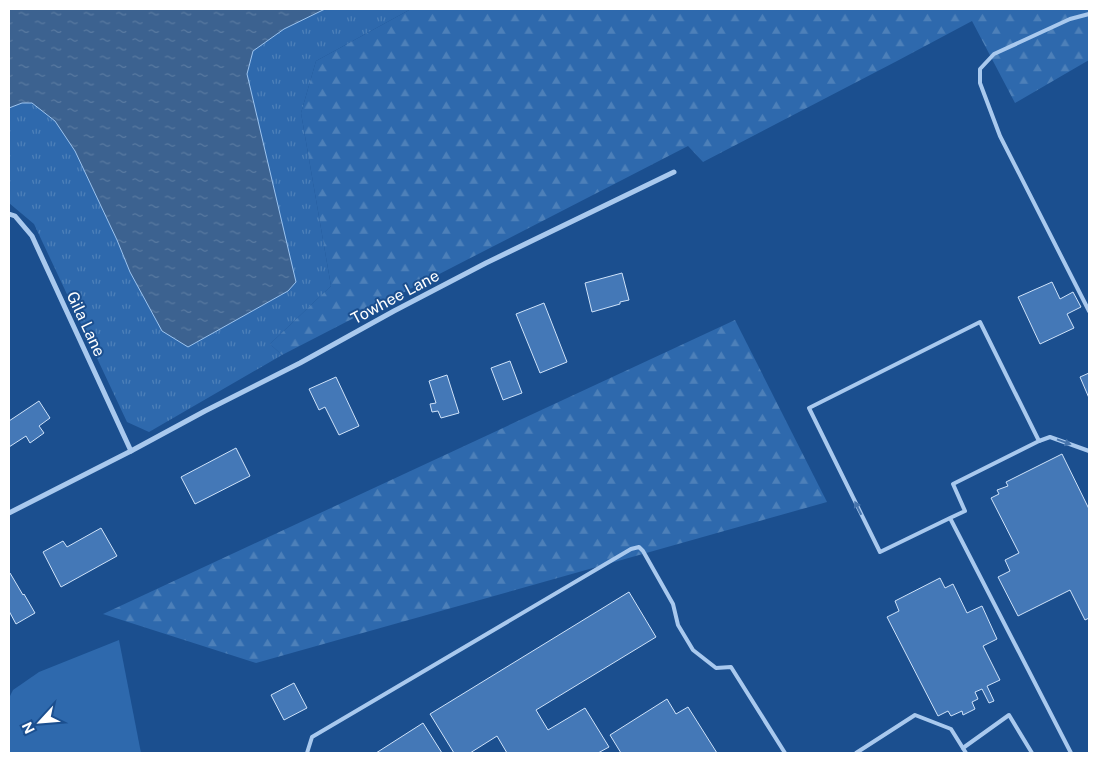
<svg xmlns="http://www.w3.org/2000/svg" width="1098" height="762" font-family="'Public Sans',sans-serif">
<defs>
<pattern id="grass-tufts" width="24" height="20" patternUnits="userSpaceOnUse" patternTransform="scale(1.25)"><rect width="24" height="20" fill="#2e69ad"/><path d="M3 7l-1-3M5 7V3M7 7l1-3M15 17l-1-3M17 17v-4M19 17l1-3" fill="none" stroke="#4d80b9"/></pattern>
<pattern id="forest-firs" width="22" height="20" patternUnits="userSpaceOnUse" patternTransform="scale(1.25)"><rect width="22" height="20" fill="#2e69ad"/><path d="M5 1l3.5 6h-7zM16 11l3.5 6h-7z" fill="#4d80b9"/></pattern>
<pattern id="water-ripples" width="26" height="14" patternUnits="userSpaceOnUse" patternTransform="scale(1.25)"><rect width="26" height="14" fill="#3c6290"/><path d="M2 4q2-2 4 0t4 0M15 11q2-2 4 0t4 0" fill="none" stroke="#597aa1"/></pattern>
</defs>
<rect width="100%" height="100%" fill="#1b4f8f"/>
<polygon fill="url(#grass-tufts)" points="325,9 411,9 316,61 301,113 331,286 270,344 282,355 149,432 127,422 34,224 9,203 9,108 22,103 32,103 55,121 75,151 117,240 130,272 188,347 288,291 295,282 247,74 253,51 284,29"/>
<g fill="url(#forest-firs)">
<polygon points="411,9 1089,9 1089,60 1015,103 972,21 897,61 703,162 688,146 282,355 270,344 331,286 301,113 316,61"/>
<polygon points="735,320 827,502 256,663 103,614"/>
</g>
<polygon fill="#2e69ad" points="119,640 141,753 9,753 9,698 13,690 39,672"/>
<polygon fill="url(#water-ripples)" stroke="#9cc4f0" points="9,9 325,9 284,29 253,51 247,74 296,282 288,291 188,347 162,331 130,272 117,240 75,151 55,121 32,103 22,103 9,108"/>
<g fill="#4478b7" stroke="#cfe3fa">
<polygon points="622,273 629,300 620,302 620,304 592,312 585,283"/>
<polygon points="1052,282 1060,299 1073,292 1081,307 1067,314 1074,328 1040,344 1018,297"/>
<polygon points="544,303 567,362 540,373 516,314"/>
<polygon points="510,361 522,393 503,400 491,368"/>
<polygon points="1089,373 1089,398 1080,377"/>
<polygon points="447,375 459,413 441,418 438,411 432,412 430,404 436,403 429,381"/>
<polygon points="336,377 359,426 339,435 325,407 319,410 309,389"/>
<polygon points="39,401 50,418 39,426 44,433 30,443 26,436 9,447 9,421"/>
<polygon points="236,448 250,476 195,504 181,477"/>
<polygon points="1062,454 1089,509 1089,618 1085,620 1070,590 1018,616 998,577 1010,571 1005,560 1019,553 991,498 999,494 997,490 1008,486 1006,482"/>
<polygon points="101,528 117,556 61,587 43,552 63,541 67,547"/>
<polygon points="10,573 23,595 24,594 35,613 16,624 9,611 9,574"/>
<polygon points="940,578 945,588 953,584 967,613 982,606 997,639 983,646 1000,680 987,686 994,701 989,703 982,689 975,692 978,699 972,702 975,709 963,715 962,711 951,716 948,711 938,716 887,617 899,611 895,601"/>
<polygon points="629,592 656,637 536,710 548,730 585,708 609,747 598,753 507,753 497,736 470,753 454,753 430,714"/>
<polygon points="294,683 307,708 284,720 271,695"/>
<polygon points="667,699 676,714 688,707 717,753 621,753 610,735"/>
<polygon points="423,723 442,753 376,753"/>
</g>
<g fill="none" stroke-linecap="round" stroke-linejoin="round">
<g stroke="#a9c9ee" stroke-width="4">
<polyline points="1089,14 1070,19 994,54 980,69 980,83 1000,136 1089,311"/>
<polyline points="1039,441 1050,437 1089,451"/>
<polyline points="950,518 880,552 809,408 980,322 1039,441 953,484 965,511 950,518 1071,753"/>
<polyline points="963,748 1009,715 1032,753"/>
<polyline points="307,753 312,737 631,549 639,547 643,551 673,604 678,625 693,650 716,668 731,667 785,753"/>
<polyline points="856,753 915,715 951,729 966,753"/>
</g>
<g stroke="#a9c9ee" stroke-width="5">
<polyline points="9,214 15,216 32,236 131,451"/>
<polyline points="9,513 131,451 205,411 300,363 394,311 486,263 674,172"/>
</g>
</g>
<defs><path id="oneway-solid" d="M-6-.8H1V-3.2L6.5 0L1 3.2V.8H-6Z" transform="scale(1.25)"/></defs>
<g fill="#4674ac">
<use href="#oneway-solid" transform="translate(1064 442) rotate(20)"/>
<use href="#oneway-solid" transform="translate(858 508) rotate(-116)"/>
</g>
<g text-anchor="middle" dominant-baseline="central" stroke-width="4" stroke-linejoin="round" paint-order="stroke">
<g font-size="16" fill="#fff" stroke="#1b4f8f">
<text transform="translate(395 297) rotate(-28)">Towhee Lane</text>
<text transform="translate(86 324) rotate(65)">Gila Lane</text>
</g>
</g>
<rect width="1098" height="762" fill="none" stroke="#ffffff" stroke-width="20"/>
<g transform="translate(40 722) rotate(244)" stroke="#1b4f8f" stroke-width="4" paint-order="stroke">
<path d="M0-4L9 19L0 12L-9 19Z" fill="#ffffff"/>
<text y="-8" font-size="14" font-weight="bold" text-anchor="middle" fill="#ffffff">N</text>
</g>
</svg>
